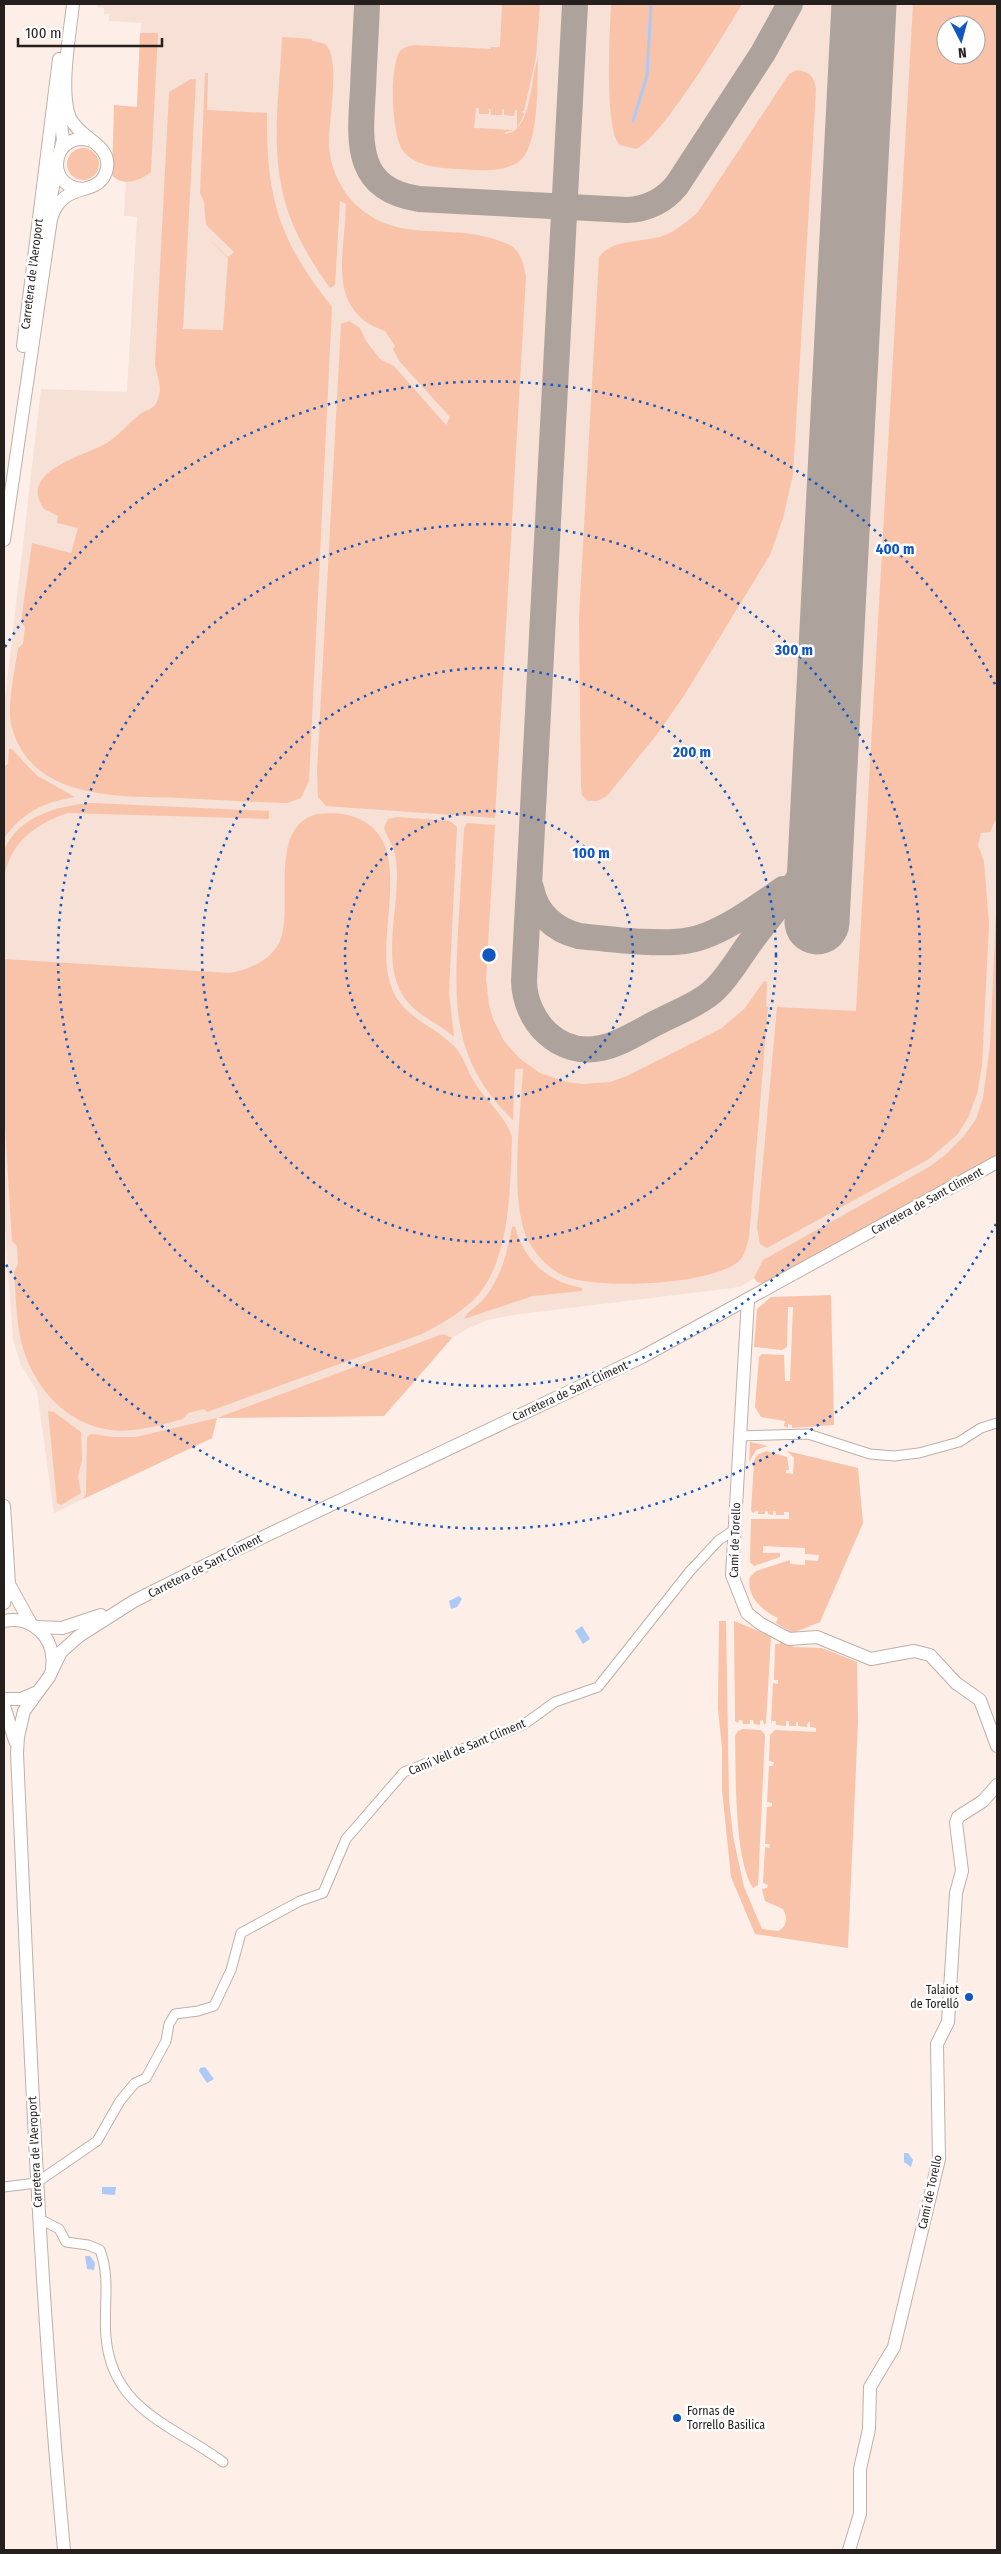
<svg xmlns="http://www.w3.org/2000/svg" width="1001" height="2554" font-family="'Fira Sans Condensed',sans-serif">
<rect width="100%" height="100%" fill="#fdeee7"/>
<path fill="#f7e0d5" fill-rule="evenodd" d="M 97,4 L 997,4 L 997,1151 L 771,1276 L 754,1278 L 740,1287 L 513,1315 L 487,1320 L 467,1329 L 452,1338 L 384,1416 L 217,1418 L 212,1438 L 54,1513 L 37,1391 L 21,1365 L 13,1340 L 4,1215 L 4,708 L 41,389 L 127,392 L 137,217 L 124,216 L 126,180 L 137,107 L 141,24 L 143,23 L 109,21 L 109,14 L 104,14 L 104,8 L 97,7 ZM 946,25 L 976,25 L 976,55 L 946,55 Z"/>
<g fill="#f8c3a8" fill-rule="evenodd">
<path d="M 502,4 L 540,4 L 536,57 L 524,111 L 522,111 L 524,114 L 517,129 L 517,110 L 515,110 L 514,116 L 504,115 L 504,109 L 502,110 L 502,115 L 491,115 L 491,109 L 489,109 L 489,114 L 479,114 L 479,108 L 476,108 L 474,128 L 513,130 L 505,132 L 505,134 C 532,132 530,78 538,58 C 537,82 540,150 517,163 C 499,173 476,170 457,169 C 439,168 416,166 404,152 C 391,137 389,67 400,51 C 404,47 409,46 414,45 L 491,49 L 491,47 L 500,47 Z"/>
<path d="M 611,4 L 742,4 C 726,31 661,139 636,149 L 620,145 C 604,130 610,29 611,4 Z"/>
<path d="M 913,4 L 997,4 L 997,821 L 995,821 L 990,832 L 981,833 L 978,845 L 984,862 L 989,924 L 982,1066 L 977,1094 L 968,1118 L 957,1135 L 929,1159 L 767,1248 L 760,1244 L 757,1228 L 777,1007 L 856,1011 ZM 946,25 L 976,25 L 976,55 L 946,55 Z"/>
<path d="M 140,33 L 158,33 L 151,172 C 140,181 122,187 112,175 L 114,105 L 137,107 Z"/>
<path d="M 282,37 L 312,39 L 312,41 C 317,42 322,42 326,45 C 341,60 328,124 329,146 C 330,166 339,186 352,201 C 394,245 444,223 494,239 C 501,242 510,243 515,249 C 522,256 524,267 526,276 L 495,818 L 326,806 L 318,797 L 317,771 L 341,324 L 349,321 L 360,328 L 366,341 L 380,359 L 394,366 L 446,425 L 450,417 L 400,362 L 393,349 L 395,346 L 385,331 C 325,310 345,255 346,204 L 340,201 L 335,285 L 330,288 C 309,259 289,225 282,189 C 271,140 280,87 282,37 Z"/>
<path d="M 797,70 C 810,72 814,76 816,89 L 793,475 L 783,518 L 770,555 L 685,694 L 658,733 L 607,796 L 597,801 L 588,801 L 582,795 L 581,787 L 579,617 L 599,257 C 614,238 641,243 663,236 C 676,231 688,221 698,212 L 789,74 Z"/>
<path d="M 205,73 L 208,73 L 207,110 L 267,113 C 266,198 279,240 332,307 L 309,781 L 301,798 L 287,803 C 251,802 216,800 180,798 C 120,796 33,801 12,728 C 6,707 15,670 18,648 L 23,644 L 25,627 L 21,622 L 32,543 L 71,553 L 78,528 L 57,523 L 58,516 L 44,509 C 17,471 85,456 107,443 C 119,435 128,424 139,415 C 145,410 153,410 157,402 C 163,388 158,378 155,365 L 169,92 L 191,79 L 196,79 L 183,329 L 223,330 L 228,258 L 208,238 L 228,257 L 234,252 L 206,225 L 204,202 L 200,193 Z"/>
<circle cx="83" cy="164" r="16"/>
<path d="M 9,749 L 12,749 L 36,775 L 75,797 C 44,802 23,812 4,838 L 4,767 L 8,764 Z"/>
<path d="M 92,803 L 269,811 L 269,819 L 68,813 C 34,824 7,845 4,882 C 4,873 1,860 4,851 C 17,816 60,805 92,803 Z"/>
<path d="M 317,814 C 333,812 351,813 365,822 C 413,851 375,937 390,983 C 400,1017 430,1023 453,1045 C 462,1053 466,1067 472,1078 C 483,1099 505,1114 512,1137 C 510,1186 511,1256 478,1295 C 463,1312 441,1324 422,1334 L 207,1412 L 204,1409 L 188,1413 L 183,1419 C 160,1425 135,1433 111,1430 C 64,1424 32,1385 21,1341 C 16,1319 16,1295 14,1272 L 18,1264 L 17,1246 L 12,1241 L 4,1111 L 4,959 L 230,973 C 251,969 274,959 281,938 C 293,903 268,827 317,814 Z"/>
<path d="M 397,817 L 450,821 L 457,827 L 449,992 L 454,1037 C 439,1023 419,1017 406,1000 C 378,963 402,903 396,860 C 395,848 388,839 384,828 L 388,819 Z"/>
<path d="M 467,823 L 495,825 L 486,979 L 489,1005 L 493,1019 L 504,1041 L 519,1058 L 540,1073 L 566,1082 L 582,1084 L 610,1082 L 627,1076 L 722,1028 L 745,1008 L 764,981 L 767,982 L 766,1006 L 768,1007 L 749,1238 C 746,1247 745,1256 738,1262 C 709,1285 598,1290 564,1276 C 549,1269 537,1256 529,1242 C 508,1204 521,1113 523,1069 L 515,1069 L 513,1120 C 453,1062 454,1008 458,931 C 460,897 462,862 464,828 Z"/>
<polygon points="997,892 997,1155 765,1284 757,1282 754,1278 763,1260 929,1167 945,1155 964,1136 976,1119 983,1098 990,1045"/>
<path d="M 515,1226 C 523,1260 548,1282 582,1288 L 582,1291 L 533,1296 L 464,1319 C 466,1313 477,1306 483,1300 C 501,1278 507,1254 512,1227 Z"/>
<polygon points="831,1295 834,1425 792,1428 792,1425 788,1424 788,1428 784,1426 785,1421 761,1417 755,1407 759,1357 762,1354 784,1355 785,1381 790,1381 793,1307 788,1307 787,1347 782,1350 754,1347 757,1309 771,1297"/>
<polygon points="443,1334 452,1338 384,1416 217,1418 212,1438 83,1499 86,1494 87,1437 91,1434 114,1437 136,1437 217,1418"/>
<polygon points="48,1411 54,1412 81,1432 82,1460 78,1477 81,1493 61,1505 57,1503"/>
<polygon points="750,1442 768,1446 756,1450 749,1462"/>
<path d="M 766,1451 L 787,1457 L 789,1470 L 786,1470 L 786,1473 L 793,1474 L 794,1458 L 787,1451 L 858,1468 L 863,1523 L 820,1622 L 793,1633 L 776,1623 L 778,1618 C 762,1610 746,1597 750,1577 L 756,1571 L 790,1560 L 790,1564 L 805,1565 L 805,1560 L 818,1561 L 819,1555 L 805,1554 L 805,1548 L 763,1546 L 763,1553 L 780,1553 L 780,1557 L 754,1566 L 750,1562 L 751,1519 L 789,1519 L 789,1512 L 784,1512 L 784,1515 L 776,1515 L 776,1511 L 773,1511 L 773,1515 L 768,1514 L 768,1511 L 765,1511 L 765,1514 L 758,1514 L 758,1510 L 753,1513 L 751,1511 L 754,1461 L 757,1455 Z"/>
<path d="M 719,1621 L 726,1621 L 729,1799 L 733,1836 L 744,1887 L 762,1929 L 778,1931 C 787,1927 788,1918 783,1909 L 765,1901 L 762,1889 L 767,1888 L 768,1885 L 763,1883 L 765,1847 L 769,1848 L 770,1844 L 765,1844 L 767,1807 L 772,1806 L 772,1803 L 767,1802 L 769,1766 L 773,1766 L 774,1762 L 769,1761 L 770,1735 L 775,1730 L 816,1732 L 816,1728 L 810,1727 L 810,1722 L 808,1722 L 807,1727 L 798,1726 L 798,1722 L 796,1722 L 796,1726 L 789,1726 L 789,1721 L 786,1721 L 786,1726 L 776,1725 L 776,1721 L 772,1721 L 771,1724 L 773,1683 L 778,1684 L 778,1680 L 774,1680 L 775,1644 L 780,1644 L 780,1640 L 794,1647 L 822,1648 L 857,1662 L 858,1722 L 848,1948 L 755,1934 L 731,1877 L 722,1790 L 722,1748 L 718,1709 Z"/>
<polygon points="734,1621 771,1636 766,1723 764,1725 763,1720 760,1721 760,1725 754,1724 753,1720 750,1720 750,1724 743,1724 742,1720 739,1720 738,1723 735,1721"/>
<path d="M 743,1729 L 761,1730 L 765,1735 L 758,1885 L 753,1888 C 734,1859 736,1773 735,1736 L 738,1731 Z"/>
</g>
<g fill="#adc9f6">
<polygon points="459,1596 462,1599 457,1607 451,1609 449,1601"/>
<polygon points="582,1626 590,1639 583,1644 575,1631"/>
<polygon points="205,2067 214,2079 207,2083 199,2071 200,2068"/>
<polygon points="904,2153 908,2153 913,2160 911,2167 904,2162"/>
<polygon points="102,2187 116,2187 115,2195 102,2194"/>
<polygon points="85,2256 90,2256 95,2263 94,2270 87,2269"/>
</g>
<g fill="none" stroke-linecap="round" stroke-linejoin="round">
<polyline stroke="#adc9f6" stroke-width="3" points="633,121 647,76 651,4"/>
<g stroke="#aea29d" stroke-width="26">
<path d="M 367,4 C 366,32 364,60 363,89 C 360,140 353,189 419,199 L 627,210 C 648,209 664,201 677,185 L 763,53 L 790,4"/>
<path d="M 575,4 L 524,981 C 525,1021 558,1057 601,1048 C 621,1044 641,1030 660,1021 C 677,1012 697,1005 712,992 C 727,979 738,959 749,944 C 775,908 811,872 822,829"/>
<path d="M 531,888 C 536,913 554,930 579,936 C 609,939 662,946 690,940 C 719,935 758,907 783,889"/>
</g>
<polyline stroke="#aea29d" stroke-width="65" points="817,922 864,4"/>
<defs>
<g id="street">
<polyline points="740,1436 808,1434 870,1454 894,1456 919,1453 959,1442 981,1428 997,1423"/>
<polyline points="4,2187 36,2183 97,2141 120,2101 135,2083 146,2078 166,2041 169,2024 175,2014 198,2011 214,2006 231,1970 241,1933 300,1901 323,1893 346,1839 404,1772 523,1725 555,1702 598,1687 690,1571 719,1540 734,1530"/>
<path d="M 38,2218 L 59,2229 L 66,2242 L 88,2245 L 100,2250 C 111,2279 103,2308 106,2337 C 112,2410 173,2425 223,2462"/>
</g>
<g id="secondary">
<polyline points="59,107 63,140 60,151"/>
<path d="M 83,189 C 42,187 53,128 92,141"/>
<polyline points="48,211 57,167"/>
<polyline points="23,346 59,59"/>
<path d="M 4,540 L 51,219 C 63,177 101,200 107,168 C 111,144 80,139 70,118 C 59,92 70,33 73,4"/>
<polyline points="748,1299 732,1575 747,1613 761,1624 789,1639 817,1637 871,1659 914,1651 930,1655 956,1683 980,1700 997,1746"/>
<polyline points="4,1506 9,1584 4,1603"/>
<polyline points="9,1584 31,1624"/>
<path d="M 4,1621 C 32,1615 56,1638 52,1667"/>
<polyline points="36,1627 62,1628 101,1615"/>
<polyline points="4,1699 21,1699 35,1693"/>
<polyline points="4,1706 15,1741"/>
<path d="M 64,2550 C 39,2285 29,2019 17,1753 L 18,1737 L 24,1711 L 49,1677 L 61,1652 L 79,1636 L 134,1601 L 240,1548 L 642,1357 L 997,1162"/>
<polyline points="849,2550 860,2514 860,2469 869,2429 870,2387 894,2347 939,2159 937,2044 948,2022 956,1893 962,1871 956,1823 958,1817 983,1801 997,1785"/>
</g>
</defs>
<use href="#street" stroke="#beb0a9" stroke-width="11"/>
<use href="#secondary" stroke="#beb0a9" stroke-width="14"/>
<use href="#street" stroke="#fff" stroke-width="9"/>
<use href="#secondary" stroke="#fff" stroke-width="12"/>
</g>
<g fill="none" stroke="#1156c1" stroke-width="2.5" stroke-dasharray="2.5 5">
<circle cx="489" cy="955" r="144"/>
<circle cx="489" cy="955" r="287"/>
<circle cx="489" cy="955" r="431"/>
<path d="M996 1224A574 574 0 0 1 5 1263M5 647A574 574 0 0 1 996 686"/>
</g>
<g fill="#1156c1" stroke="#fff" stroke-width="2">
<circle cx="969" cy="1997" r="5"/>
<circle cx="677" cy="2418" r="5"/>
</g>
<g text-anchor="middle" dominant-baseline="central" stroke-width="5" stroke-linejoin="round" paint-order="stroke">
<g font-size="12" fill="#251f1d" stroke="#fff">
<text transform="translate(32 274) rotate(-83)">Carretera de l'Aeroport</text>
<text transform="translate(927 1201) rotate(-29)">Carretera de Sant Climent</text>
<text transform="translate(570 1391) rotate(-25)">Carretera de Sant Climent</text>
<text transform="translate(735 1540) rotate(-88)">Camí de Torello</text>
<text transform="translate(205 1566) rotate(-27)">Carretera de Sant Climent</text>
<text transform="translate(467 1747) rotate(-23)">Camí Vell de Sant Climent</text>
<text transform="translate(35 2152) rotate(-93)">Carretera de l'Aeroport</text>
<text transform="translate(930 2192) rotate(-78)">Camí de Torello</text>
</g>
<g font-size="12" fill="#251f1d" stroke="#fff" text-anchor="end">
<text x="959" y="1990">Talaiot<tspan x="959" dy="14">de Torelló</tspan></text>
<text x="687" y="2411" text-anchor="start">Fornas de<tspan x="687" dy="14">Torrello Basilica</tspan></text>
</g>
</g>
<circle cx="489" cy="955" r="8" fill="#1156c1" stroke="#fff" stroke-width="2.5"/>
<g font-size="15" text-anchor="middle" font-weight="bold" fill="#1156c1" stroke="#fff" stroke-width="5" stroke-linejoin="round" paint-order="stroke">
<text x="895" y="554">400 m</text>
<text x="794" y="655">300 m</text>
<text x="692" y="757">200 m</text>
<text x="591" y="858">100 m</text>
</g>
<rect width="1001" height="2554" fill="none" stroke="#251f1d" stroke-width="10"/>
<g transform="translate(961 40) rotate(174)"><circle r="24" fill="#ffffff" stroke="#a8a5a5"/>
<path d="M0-4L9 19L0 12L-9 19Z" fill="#1156c1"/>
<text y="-8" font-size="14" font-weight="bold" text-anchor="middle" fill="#251f1d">N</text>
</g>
<path d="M18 38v8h144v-8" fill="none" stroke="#251f1d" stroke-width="2.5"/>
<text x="25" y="38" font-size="15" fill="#251f1d" stroke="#ffffff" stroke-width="4" paint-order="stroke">100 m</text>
</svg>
